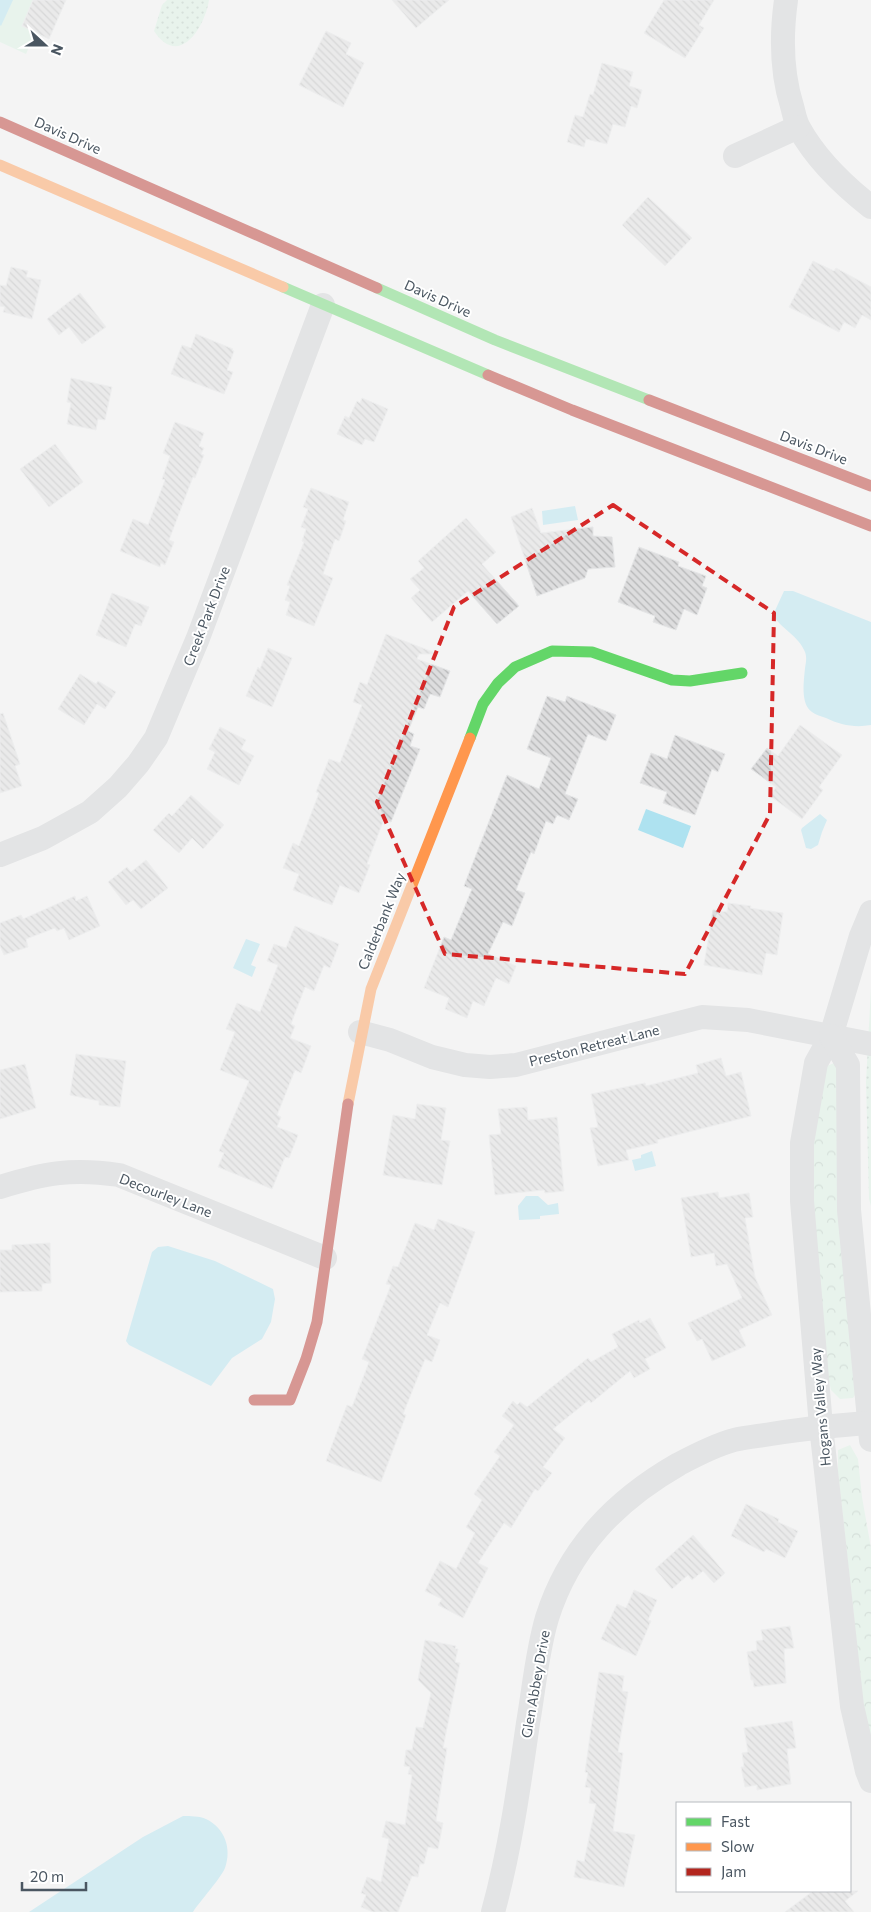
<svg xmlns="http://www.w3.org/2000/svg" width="871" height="1912" font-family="Commissioner,sans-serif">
<defs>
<pattern id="grass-dots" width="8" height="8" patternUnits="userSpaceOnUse" patternTransform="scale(1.25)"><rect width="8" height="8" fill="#d9f2e3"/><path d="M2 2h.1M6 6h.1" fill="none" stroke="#b2c7bb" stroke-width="1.8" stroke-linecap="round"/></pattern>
<pattern id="forest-crowns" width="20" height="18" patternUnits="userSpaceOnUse" patternTransform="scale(1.25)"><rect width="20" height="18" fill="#d9f2e3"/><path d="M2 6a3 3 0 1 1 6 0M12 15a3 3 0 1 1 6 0" fill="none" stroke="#b2c7bb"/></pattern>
<pattern id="building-back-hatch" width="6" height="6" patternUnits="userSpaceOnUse" patternTransform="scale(1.25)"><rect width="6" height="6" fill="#ddddde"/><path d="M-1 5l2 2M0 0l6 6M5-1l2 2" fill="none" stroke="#b5b6b7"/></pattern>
</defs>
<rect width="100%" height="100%" fill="#f4f4f4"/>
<g fill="url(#grass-dots)">
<path d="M 167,0 L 209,0 C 205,27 179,69 154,31 L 162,5 Z"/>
<polygon points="871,988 871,1206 869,1199 866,1082"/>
</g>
<g fill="url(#forest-crowns)">
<polygon points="834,1063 839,1065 859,1389 853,1398 840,1399 831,1390 827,1372 812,1199 811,1155 827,1066"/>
<polygon points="850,1445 858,1459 862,1497 871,1548 871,1745 863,1701 838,1472 838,1450"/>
</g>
<polygon fill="#d9f2e3" points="0,0 66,0 49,39 35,33 26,54 0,42"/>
<g fill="#aee2f0">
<polygon points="0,0 13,0 1,26 0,25"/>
<polygon points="575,506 578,520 543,525 542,511"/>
<path d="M 784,591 L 793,591 L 871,622 L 871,725 C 855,728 840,725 826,718 C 821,716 816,715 812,712 C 800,704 804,680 805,668 C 806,663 807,657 805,652 C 798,635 782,630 773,615 Z"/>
<polygon points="646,809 691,826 683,848 638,830"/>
<polygon points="820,814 827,820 822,832 818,845 811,849 806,848 801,830 802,828"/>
<polygon points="246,939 260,944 251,965 256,967 252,977 233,968"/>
<polygon points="652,1151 656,1166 635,1171 632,1160 641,1158 641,1155"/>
<polygon points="526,1196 538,1196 548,1205 558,1203 559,1214 540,1216 540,1219 519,1220 518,1206"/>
<polygon points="168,1246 215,1261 273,1289 275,1299 271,1322 262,1339 232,1358 211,1386 129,1345 126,1341 152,1252 158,1247"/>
<path d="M 183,1816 C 190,1816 200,1816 206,1819 C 225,1828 232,1849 225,1868 C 221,1878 200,1901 193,1912 L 29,1912 L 143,1837 Z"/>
</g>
<g fill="url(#building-back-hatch)" stroke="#e5e6e7">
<polygon points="33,0 66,0 49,39 22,26"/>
<polygon points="392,0 449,0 416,28"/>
<polygon points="664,0 714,0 699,25 704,28 685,58 644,33"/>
<polygon points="326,31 351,43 346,54 364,63 343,107 299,85"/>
<polygon points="602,63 633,72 629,86 642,90 637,108 631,106 625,127 613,124 607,144 586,139 584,147 567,142 575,115 583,117 590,94 593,95"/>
<polygon points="648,197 692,238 665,266 622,225"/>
<polygon points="813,261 834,271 836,268 871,287 871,320 862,315 855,328 844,322 839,332 789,307"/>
<polygon points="11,267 28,271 26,277 41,280 32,319 3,312 5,307 0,306 0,285 6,286"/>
<polygon points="80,293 106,327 82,344 69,327 59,335 47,319"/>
<polygon points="196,334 233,349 232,350 234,351 227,370 233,372 224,394 171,374 182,345 191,348"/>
<polygon points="71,378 112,387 105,420 98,419 96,430 67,424 71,403 67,402"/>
<polygon points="362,398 388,409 374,442 365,439 362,445 337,434 345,416 349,418 357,401 360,403"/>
<polygon points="175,422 204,433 199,446 204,448 201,454 204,455 195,478 193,477 169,540 174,542 165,565 161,563 160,567 120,551 133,519 148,525 165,480 162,479 170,456 163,453"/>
<polygon points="55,444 83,482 49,507 20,469"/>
<polygon points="311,488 349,502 343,520 346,521 339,541 335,539 323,574 333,578 314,626 286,615 290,602 285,600 290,586 287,585 304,542 302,541 306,529 301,527 308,509 303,507"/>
<polygon points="532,508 541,533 593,527 593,536 612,537 615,567 588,569 585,578 537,596 511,517"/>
<polygon points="466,518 496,552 482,564 519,606 497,624 468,591 432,622 411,598 420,590 410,579 424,568 418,561"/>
<polygon points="639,547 679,562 678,566 706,576 702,586 707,588 697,615 684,609 676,630 653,622 655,616 618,602"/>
<polygon points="112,593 149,607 141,626 135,624 126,647 96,635"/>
<polygon points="386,634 433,652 433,654 419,654 417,659 450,671 440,697 430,694 424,709 418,707 408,731 414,734 410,746 420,749 391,822 384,819 367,864 370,865 359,893 340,885 332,905 293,890 299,874 283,868 293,843 299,846 319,793 316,792 329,759 340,763 362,705 353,702 360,682 367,685"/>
<polygon points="268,648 292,658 272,707 246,696 258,667 260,669"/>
<polygon points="80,674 96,684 98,681 116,692 105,709 97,704 84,725 58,709"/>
<polygon points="547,696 565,702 567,696 616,715 606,741 588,734 565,794 578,799 569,820 557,815 553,824 546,821 534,854 531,852 516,890 525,893 512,926 503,922 488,954 516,966 509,984 496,978 484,1006 473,1001 467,1018 445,1009 449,998 424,988 444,937 451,940 472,889 464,886 507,775 539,789 551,758 527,749"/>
<polygon points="3,713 20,764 15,766 22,786 0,793 0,714"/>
<polygon points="800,725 842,755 819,787 823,790 802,819 770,796 776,787 751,769 767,748 778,756"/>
<polygon points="220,727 246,740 241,749 254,756 239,785 207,769 215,752 209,749"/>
<polygon points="675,735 725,754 718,772 712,769 695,815 663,803 667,792 640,783 651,753 667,759"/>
<polygon points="191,795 224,825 203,849 192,838 179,853 153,830 169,813 172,816"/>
<polygon points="146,860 168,888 141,909 133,900 126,905 108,882 127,867 131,872"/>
<polygon points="75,896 76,901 87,896 100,926 69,940 64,928 57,931 55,928 26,939 28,947 4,955 0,946 0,923 21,915 23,919"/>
<polygon points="728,903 751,906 750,908 783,913 777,955 766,953 762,975 704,965 713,910 727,912"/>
<polygon points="295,926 339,944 330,968 324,965 314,991 305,987 291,1024 295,1026 290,1038 311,1046 301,1073 295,1070 277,1115 281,1117 277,1127 298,1135 289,1158 285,1157 272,1189 218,1167 224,1153 219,1151 249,1081 220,1070 235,1032 226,1029 237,1003 260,1012 278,965 267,961 274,944 286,948"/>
<polygon points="76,1054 126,1061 120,1107 99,1105 99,1101 70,1095"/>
<polygon points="721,1058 726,1076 741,1072 751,1116 657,1140 658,1143 626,1150 629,1160 598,1166 590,1128 598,1127 591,1094 645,1083 646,1086 698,1073 696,1065"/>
<polygon points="25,1064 36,1108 0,1119 0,1070"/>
<polygon points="417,1104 446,1108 441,1140 450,1141 442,1185 383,1175 393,1115 415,1119"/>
<polygon points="527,1107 528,1120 557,1117 564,1191 545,1193 544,1190 495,1195 489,1135 501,1134 498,1109"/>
<polygon points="718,1192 719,1198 749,1193 753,1217 745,1218 755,1277 772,1315 739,1330 746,1346 712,1361 702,1339 697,1341 688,1323 742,1298 727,1264 716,1266 714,1253 691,1257 681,1198"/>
<polygon points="438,1219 475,1232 448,1307 440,1303 427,1335 440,1340 432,1362 425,1359 403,1414 406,1415 381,1482 326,1461 347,1405 352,1407 369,1362 362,1359 391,1285 386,1284 393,1266 398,1267 415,1223 434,1230"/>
<polygon points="50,1243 51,1283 42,1284 42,1291 0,1292 0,1250 12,1250 12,1245"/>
<polygon points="650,1318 666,1348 645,1359 650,1369 634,1378 630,1371 591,1403 589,1400 553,1429 565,1438 543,1467 552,1473 538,1491 535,1489 511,1528 504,1523 478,1563 488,1568 463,1618 438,1605 442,1599 425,1591 440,1561 456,1569 475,1533 466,1527 482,1500 474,1494 500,1456 494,1452 514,1425 502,1416 513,1401 517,1405 520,1402 527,1407 588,1358 591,1362 618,1347 612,1334 639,1320 640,1323"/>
<polygon points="746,1504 779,1519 778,1522 798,1531 785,1558 766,1549 764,1552 731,1536"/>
<polygon points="693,1535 725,1573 714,1583 703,1571 692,1580 688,1575 672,1589 655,1569"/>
<polygon points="634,1590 657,1600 648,1620 651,1621 636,1656 601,1639 617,1604 626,1608"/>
<polygon points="790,1626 794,1648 784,1649 786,1683 754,1687 753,1680 751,1680 747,1652 757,1650 756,1641 763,1640 761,1630"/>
<polygon points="425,1640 456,1646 455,1649 458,1649 455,1662 460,1663 443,1748 447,1748 436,1821 443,1823 438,1849 428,1847 424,1864 420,1864 418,1877 412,1876 398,1912 373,1912 361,1907 366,1895 361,1893 367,1877 381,1882 389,1839 382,1837 386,1821 405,1825 412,1775 408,1774 410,1767 404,1766 406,1750 412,1750 416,1727 423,1728 431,1693 418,1680"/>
<polygon points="599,1672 624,1676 622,1691 628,1692 618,1752 623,1753 613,1831 635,1835 624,1887 574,1877 577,1860 584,1862 596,1804 589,1803 591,1788 585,1787 588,1773 585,1772"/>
<polygon points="792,1721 796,1748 787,1749 791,1784 757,1790 757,1785 745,1787 741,1767 744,1767 742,1753 748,1752 744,1728"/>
<polygon points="813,1891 858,1891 845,1901 854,1912 785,1912"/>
</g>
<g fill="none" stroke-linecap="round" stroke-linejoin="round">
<g stroke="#ced0d2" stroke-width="24">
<path d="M 786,0 C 781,36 781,71 792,106 C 794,113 795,121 799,128 C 816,159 843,185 871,207"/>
<polyline points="735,156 798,127"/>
<polyline points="0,855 43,838 90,812 118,787 138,764 156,738 198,638 323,305"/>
<polyline points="871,912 861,936 831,1036 816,1063 802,1143 802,1201 821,1426 852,1706 867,1771 871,1781"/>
<polyline points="360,1032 390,1040 432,1057 465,1065 490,1067 516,1065 702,1017 748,1020 871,1044"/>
<polyline points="831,1036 848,1065 849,1210 871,1440"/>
<path d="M 0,1187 C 45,1173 72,1168 119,1175 L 325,1258"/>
<path d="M 493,1912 C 510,1850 519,1786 528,1723 C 534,1688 537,1652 547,1618 C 569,1548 616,1500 679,1464 C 696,1455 715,1445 734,1440 C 746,1437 759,1436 771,1434 C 804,1429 836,1425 869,1423"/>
</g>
<g stroke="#63d668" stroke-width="11">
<polyline points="283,287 488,375"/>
<polyline points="377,288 495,340 649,400"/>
<polyline points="470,738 483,704 498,683 515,667 552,651 592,652 672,680 690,681 742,673"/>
</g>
<g stroke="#ff974d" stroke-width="11">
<polyline points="0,165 283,287"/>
<polyline points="348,1104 371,989 470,738"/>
</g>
<g stroke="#b3261e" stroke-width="11">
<polyline points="0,122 377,288"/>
<polyline points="488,375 572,410 871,526"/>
<polyline points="649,400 871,486"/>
<polyline points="254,1400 290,1400 306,1359 317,1322 348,1104"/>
</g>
</g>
<path d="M0 0H871V1912H0ZM 613,505 L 774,613 L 770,814 L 685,974 L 445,954 L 377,802 L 454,607 Z" fill="#f4f4f4" fill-opacity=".55" fill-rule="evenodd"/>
<path fill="none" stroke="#d62828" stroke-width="4" stroke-dasharray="10 6" stroke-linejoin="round" d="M 613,505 L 774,613 L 770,814 L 685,974 L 445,954 L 377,802 L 454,607 Z"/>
<g text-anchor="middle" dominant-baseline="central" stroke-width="4" stroke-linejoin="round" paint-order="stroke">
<g font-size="14" fill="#4a5661" stroke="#fff">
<text transform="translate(68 135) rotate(24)">Davis Drive</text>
<text transform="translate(438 298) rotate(24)">Davis Drive</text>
<text transform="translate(814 447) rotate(21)">Davis Drive</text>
<text transform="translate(206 616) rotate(-69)">Creek Park Drive</text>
<text transform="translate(381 921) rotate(-68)">Calderbank Way</text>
<text transform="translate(594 1045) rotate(-14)">Preston Retreat Lane</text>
<text transform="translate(166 1195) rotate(21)">Decourley Lane</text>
<text transform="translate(820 1407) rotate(-95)">Hogans Valley Way</text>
<text transform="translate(535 1684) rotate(-80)">Glen Abbey Drive</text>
</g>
</g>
<rect x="676" y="1802" width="175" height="90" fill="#ffffff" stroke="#b7bbc0"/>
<rect x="686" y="1818" width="25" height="8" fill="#63d668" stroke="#b7bbc0"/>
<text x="721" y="1827" font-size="15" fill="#4a5661">Fast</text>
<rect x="686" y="1843" width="25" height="8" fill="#ff974d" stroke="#b7bbc0"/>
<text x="721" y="1852" font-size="15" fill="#4a5661">Slow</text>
<rect x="686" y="1868" width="25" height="8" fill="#b3261e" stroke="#b7bbc0"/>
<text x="721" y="1877" font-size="15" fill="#4a5661">Jam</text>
<g transform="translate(45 45) rotate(111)" stroke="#ffffff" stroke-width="4" paint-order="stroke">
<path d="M0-4L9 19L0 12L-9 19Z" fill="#4a5661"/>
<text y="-8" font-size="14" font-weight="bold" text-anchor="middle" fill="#4a5661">N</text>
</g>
<path d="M22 1882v8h64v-8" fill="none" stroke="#4a5661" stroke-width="2.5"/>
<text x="30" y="1882" font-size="15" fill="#4a5661" stroke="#ffffff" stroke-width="4" paint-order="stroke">20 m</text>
</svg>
